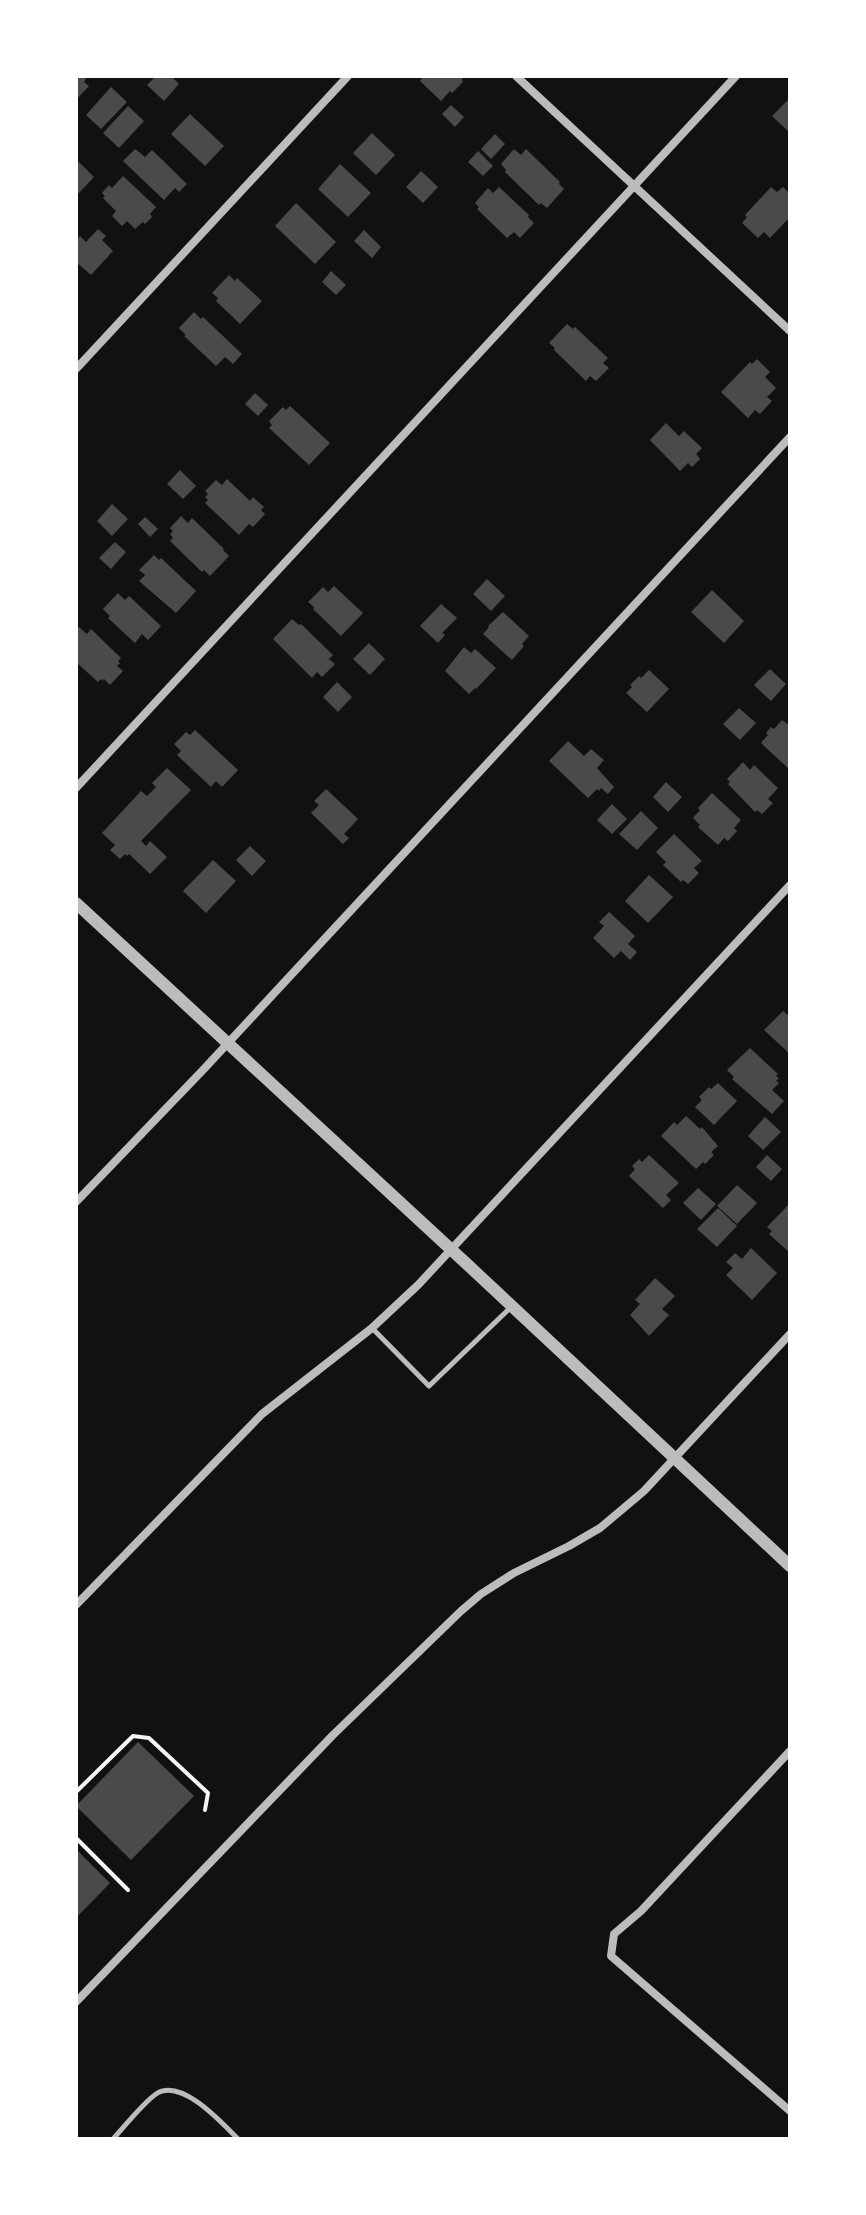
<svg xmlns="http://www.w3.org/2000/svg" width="866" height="2215" font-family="'PT Serif',serif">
<rect width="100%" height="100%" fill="#111"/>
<g fill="#4a4a4a">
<polygon points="76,76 83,76 86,79 84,82 89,86 76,100"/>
<polygon points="156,76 171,76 179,84 164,101 147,85"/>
<polygon points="424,76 461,76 463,82 452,93 450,91 441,101 420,81"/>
<polygon points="111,87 127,102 101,129 86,115"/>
<polygon points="788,100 790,103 790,133 772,116"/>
<polygon points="451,105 464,117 455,127 442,114"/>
<polygon points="128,106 144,121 119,148 103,133"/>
<polygon points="190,114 224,146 205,166 171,134"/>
<polygon points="372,133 395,155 376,175 353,153"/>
<polygon points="495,134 505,144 491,159 481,149"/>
<polygon points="135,149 145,157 152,150 187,184 179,192 175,188 164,200 123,161"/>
<polygon points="514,149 521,155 526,149 560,182 559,184 564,189 547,208 541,203 539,205 505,172 506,170 501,164"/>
<polygon points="478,151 493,166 483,176 468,162"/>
<polygon points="79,162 94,177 78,194 76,165"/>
<polygon points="340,164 371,193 348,217 318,189"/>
<polygon points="421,171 438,187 423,203 406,187"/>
<polygon points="123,176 156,207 150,214 152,217 145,224 143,222 135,229 127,221 122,226 112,216 116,211 103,198 105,196 102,193 109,185 112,188"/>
<polygon points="499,187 529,215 528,217 534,223 520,238 514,232 507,238 477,209 479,207 475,203 488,188 493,193"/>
<polygon points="771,187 777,192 783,187 790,194 790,217 770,238 764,232 758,238 742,223 747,217 745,215"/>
<polygon points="296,203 336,242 315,264 275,226"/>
<polygon points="98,229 106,236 102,240 113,251 91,275 76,262 76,240 80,236 86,242"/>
<polygon points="364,230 381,247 372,258 354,241"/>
<polygon points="331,271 346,285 336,295 322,282"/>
<polygon points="229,275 235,281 237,278 262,301 240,324 216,301 218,298 212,293"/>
<polygon points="194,312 201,319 203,317 242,354 233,364 225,357 216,366 184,336 186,335 179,328"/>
<polygon points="567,324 573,329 575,327 608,358 603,363 609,368 596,381 590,376 586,381 554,350 555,348 549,343"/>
<polygon points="757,359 770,372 765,377 776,388 767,397 772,401 760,414 755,410 748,418 721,392 750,362 752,364"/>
<polygon points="255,393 268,405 258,416 245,404"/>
<polygon points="290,406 330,443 309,465 269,428 272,425 269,421 283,407 286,410"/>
<polygon points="666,423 679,436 684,431 702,448 696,454 700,459 692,467 688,463 680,471 650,440"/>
<polygon points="180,470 196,486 183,499 167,484"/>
<polygon points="227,479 250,501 253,497 264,507 261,510 265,514 253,527 249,524 239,535 205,503 208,500 205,497 208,494 205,491 216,480 222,485"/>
<polygon points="112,504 128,519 112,536 97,521"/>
<polygon points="181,516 188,523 192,518 224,549 223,550 229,556 210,576 204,570 202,572 170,541 173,538 170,534 173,531 170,528"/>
<polygon points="145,517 158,529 150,537 138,524"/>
<polygon points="115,542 126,552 111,569 99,558"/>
<polygon points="154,555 159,560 161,558 196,591 176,613 139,581 145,575 139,570"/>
<polygon points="487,579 505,596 491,611 473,594"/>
<polygon points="334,586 363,613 341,636 313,609 314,607 308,602 323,587 328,592"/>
<polygon points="712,590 744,621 724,643 691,612"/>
<polygon points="118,593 125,600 129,596 161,626 148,640 142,634 135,643 108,618 110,616 103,609"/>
<polygon points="441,604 457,618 442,633 445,635 438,643 420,626"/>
<polygon points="503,612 529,636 522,644 524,646 512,660 483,634 489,627 488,626"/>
<polygon points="292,619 299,625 301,624 333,655 329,659 335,664 322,677 317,672 312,678 273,639"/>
<polygon points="79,627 87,634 91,629 121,658 118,661 120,663 117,666 123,671 110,685 104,679 103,681 101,679 98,682 76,662 76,631"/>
<polygon points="369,643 385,659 370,675 353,659"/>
<polygon points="464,647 471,653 475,649 496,668 476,689 475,688 469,694 445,671"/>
<polygon points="770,669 786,684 771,701 754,685"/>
<polygon points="649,670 669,689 647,712 626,693 632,687 630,685 639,676 641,678"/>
<polygon points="337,682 352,697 338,712 323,697"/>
<polygon points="739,708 756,723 740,740 723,724"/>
<polygon points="782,720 790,726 790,770 761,743 768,735 766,733 771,727 774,729"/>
<polygon points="195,730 238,770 222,787 216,781 211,787 177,755 181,751 174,744 186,732 190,735"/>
<polygon points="568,741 584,756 591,749 604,760 597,768 614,787 608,794 601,788 599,791 597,789 588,798 549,761"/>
<polygon points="743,762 750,770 754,765 778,788 768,799 773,803 762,814 757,810 755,812 728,784 730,782 727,779"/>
<polygon points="167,768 191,790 141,841 146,846 150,841 167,857 150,874 129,854 127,856 125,854 120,859 110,850 115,845 102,833 141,791 147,796 156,787 152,783"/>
<polygon points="666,782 682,797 668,812 653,797"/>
<polygon points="326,789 358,819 344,834 349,838 343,844 311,813 319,805 314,801"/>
<polygon points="712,793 741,820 734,828 737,831 728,841 724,838 718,845 698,827 700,825 693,818 700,810 698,808"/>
<polygon points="612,804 627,819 612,834 597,820"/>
<polygon points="641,811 658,828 637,850 619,834"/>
<polygon points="674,834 702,861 694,868 699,873 688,884 683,880 681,882 663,865 666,862 656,852"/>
<polygon points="250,846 266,861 252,876 236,860"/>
<polygon points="213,860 236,881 206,913 183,891"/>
<polygon points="649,875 673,897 648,923 625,901"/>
<polygon points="609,912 635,936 628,944 637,952 630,960 621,951 614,958 593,938 604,926 599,922"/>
<polygon points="783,1011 790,1017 790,1054 764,1030"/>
<polygon points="750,1048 778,1074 776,1076 779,1078 776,1081 779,1083 772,1090 784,1101 772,1114 732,1079 734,1077 727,1070"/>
<polygon points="718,1083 737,1101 714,1125 695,1107 702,1100 699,1097 709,1087 711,1089"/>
<polygon points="686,1116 700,1129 702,1127 718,1146 711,1152 714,1155 705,1164 703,1162 696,1169 661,1136 674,1122 677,1125"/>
<polygon points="765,1117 781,1132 763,1150 748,1136"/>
<polygon points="649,1155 679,1183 666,1195 671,1200 663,1208 629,1176 635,1169 632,1166 639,1159 642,1162"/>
<polygon points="767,1155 782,1169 771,1181 756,1167"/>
<polygon points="737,1185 757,1203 737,1224 717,1206"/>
<polygon points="698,1188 716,1204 701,1220 683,1203"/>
<polygon points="790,1203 790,1253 769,1234 772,1231 767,1227"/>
<polygon points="718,1208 737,1226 717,1247 697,1229"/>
<polygon points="751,1248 777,1273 752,1300 726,1275 733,1268 726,1262 735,1253 742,1259"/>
<polygon points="655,1278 675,1296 662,1309 669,1315 649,1336 630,1315 640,1304 635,1300"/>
<polygon points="138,1742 194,1796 131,1860 76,1806"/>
<polygon points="76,1849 110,1883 76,1918"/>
</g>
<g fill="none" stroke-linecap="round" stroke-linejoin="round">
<g stroke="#f5f5f5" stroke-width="4">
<polyline points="76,1792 133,1736 149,1738 208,1793 205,1810"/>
<polyline points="76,1838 128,1890"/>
</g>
<g stroke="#bcbcbc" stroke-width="5">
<polyline points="372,1328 429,1386 511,1307"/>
<path d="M 113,2139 C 124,2127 144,2102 156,2094 C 181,2077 222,2123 238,2139"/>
</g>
<g stroke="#bcbcbc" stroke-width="8">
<polyline points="516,76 790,331"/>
<polyline points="76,369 348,76"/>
<polyline points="76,788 736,76"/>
<polyline points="76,1202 203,1070 790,437"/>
<polyline points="76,1605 262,1414 372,1328 418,1285 790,885"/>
<polyline points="790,1751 641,1911 614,1934 611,1956 790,2111"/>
<polyline points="76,2002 333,1735 461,1611 481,1594 514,1573 569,1546 600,1528 644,1491 790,1334"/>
</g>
<polyline stroke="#bcbcbc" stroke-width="12" points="76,903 469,1266 790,1566"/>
</g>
<rect width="866" height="2215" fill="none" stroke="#ffffff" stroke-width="156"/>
</svg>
